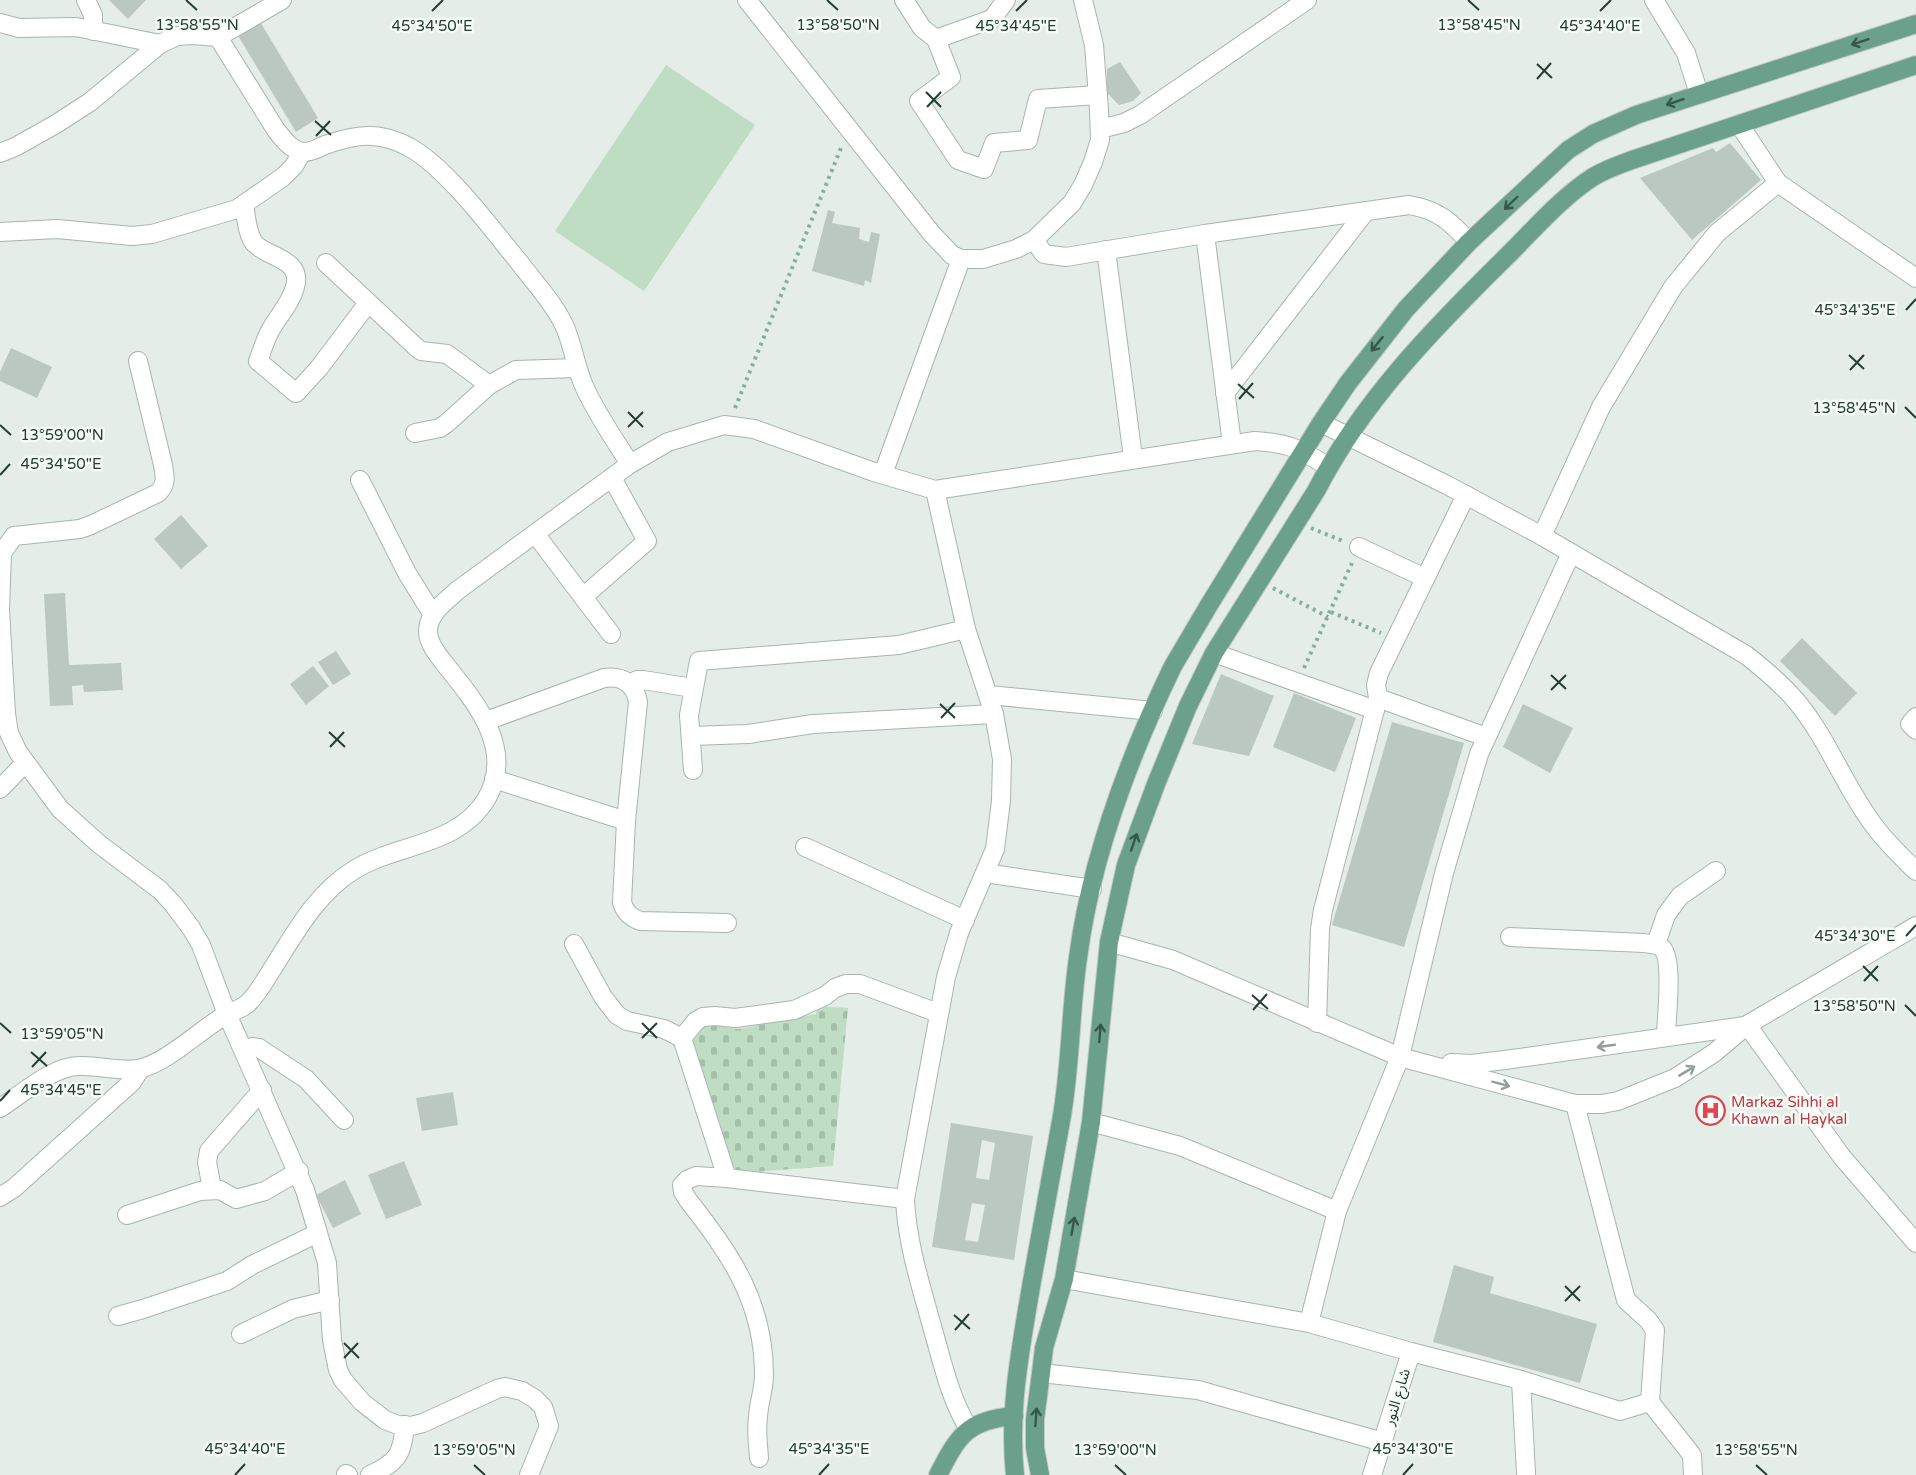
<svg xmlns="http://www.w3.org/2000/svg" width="1916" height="1475" font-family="'Varela Round','Noto Sans Arabic',sans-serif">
<defs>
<pattern id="cemetery-stones" width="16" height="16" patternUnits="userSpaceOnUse" patternTransform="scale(1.5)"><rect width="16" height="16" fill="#bfddc3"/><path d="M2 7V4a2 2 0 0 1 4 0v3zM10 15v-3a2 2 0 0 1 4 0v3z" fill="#a4bfa8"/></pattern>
</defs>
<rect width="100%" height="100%" fill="#e5ede8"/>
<polygon fill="#bfddc3" points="666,65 755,125 644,291 555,231"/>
<polygon fill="url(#cemetery-stones)" points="817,1006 848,1008 833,1166 740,1173 731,1164 693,1041 705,1024 738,1029 816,1014"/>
<g fill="#bac8c1" fill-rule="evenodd">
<polygon points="109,0 146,0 128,19"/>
<polygon points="259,20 318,118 296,132 237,34"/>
<polygon points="1120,62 1141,93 1133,101 1119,105 1107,93 1107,69"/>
<polygon points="1730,143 1761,180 1692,240 1640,178 1713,148 1716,152"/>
<polygon points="828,210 835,212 832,223 860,228 859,239 869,242 871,232 880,234 871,283 865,280 864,286 812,271"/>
<polygon points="11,348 52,367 37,398 0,381 0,372"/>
<polygon points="181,515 208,546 181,569 154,539"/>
<polygon points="65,593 69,665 121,663 123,690 84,692 83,685 72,686 73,705 50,706 44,594"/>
<polygon points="1802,638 1857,693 1835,716 1780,661"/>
<polygon points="336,651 351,674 333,685 318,662"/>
<polygon points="313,666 329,686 306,705 290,684"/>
<polygon points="1221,674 1274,696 1249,756 1192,744"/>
<polygon points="1294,693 1356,718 1335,772 1273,747"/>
<polygon points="1523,704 1573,728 1550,773 1503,747"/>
<polygon points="1392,722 1464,743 1404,947 1332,925"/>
<polygon points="453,1092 458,1125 422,1131 416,1098"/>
<path d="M 951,1123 L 1033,1136 L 1014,1260 L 932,1247 ZM 982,1140 L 995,1143 L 989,1180 L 976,1178 ZM 972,1203 L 985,1205 L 978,1242 L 965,1240 Z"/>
<polygon points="404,1161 422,1205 386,1219 368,1175"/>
<polygon points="345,1180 361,1214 333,1228 316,1195"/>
<polygon points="1454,1265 1494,1277 1490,1293 1597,1324 1580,1383 1433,1342"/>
</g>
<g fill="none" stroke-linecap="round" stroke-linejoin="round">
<defs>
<g id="minor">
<polyline points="86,0 93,15 93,31"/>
<polyline points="747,0 932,234 952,255 961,259 983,259 1016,249 1034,240 1072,203 1083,185 1093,162 1100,140 1099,110 1094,45 1083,0"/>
<polyline points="904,0 922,28 936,39 992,19 1006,0"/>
<polyline points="1654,0 1686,53 1699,94"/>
<polyline points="0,23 19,28 76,27 160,44"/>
<path d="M 218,37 L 276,130 C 283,139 292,151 304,152 C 312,152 318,148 325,145 C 357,134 378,131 409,147 C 447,168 491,228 519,262 C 534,282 553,302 564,325 C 573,344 575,366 584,386 C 596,413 614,439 630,464"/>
<polyline points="936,39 951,77 919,101 958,160 984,169 994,143 1028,140 1038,99 1098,95"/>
<polyline points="1739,124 1778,183 1916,278"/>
<polyline points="1100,129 1124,123 1140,115 1307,0"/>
<polyline points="0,153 15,147 56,124 90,102 160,44 177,36 192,35 218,37 282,0"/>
<path d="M 244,204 C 246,216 247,235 255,244 C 269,258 303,259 295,287 C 291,303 278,316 270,331 C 265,340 262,351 258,361 L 296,393 L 319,368 L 368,303"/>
<polyline points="0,232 57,229 132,236 152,234 237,209 283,177 294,166 302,152"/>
<polyline points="1205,234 1232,444"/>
<path d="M 1034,240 L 1044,254 L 1066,257 L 1205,234 L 1409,205 C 1438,210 1450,221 1469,242"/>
<polyline points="1106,250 1133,458"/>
<polyline points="326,263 416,347 421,351 447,354 489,385"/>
<path d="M 138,361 L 163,465 C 165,477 167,484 158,493 L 91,525 L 80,529 L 14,536 L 2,553 L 0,610 L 6,714 L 9,733 L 18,752 L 60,809 L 99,844 L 160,890 L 173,904 L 191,928 L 201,945 L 227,1014 L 305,1190 L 327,1263 L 332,1340 L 338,1370 L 343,1380 L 362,1402 L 385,1420 L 398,1425 L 411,1426 L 423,1423 L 497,1389 L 505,1387 L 522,1391 L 535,1399 L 543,1407 L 549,1426 L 529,1475"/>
<polyline points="1225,393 1366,211"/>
<path d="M 1321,423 L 1447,485 L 1542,536 L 1746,655 C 1764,669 1782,684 1797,702 C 1828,739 1845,788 1875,827 C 1887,843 1902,857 1916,871"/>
<polyline points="415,433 440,428 447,423 489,385 516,370 577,368"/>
<polyline points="883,474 961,259"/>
<polyline points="360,480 407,573 433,615"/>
<path d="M 935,490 L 966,629 L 994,714 L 1002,759 L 1001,801 L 995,849 L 959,933 L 946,977 L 905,1199 C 907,1244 921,1286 933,1330 C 943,1364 950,1399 969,1429"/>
<polyline points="536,535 611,634"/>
<polyline points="1542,536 1601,407 1673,287 1717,233 1778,183"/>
<polyline points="1359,547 1425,578"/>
<polyline points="583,597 647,541 612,478"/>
<polyline points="1214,653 1375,710"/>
<polyline points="631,684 637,680 643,680 693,688"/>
<polyline points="989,695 1153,711"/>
<polyline points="1378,698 1486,737"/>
<polyline points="1916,717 1910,724 1916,730"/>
<path d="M 486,721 L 604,678 C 623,675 635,684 638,702 L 626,821 L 622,903 C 626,913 630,917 640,921 L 727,923"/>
<polyline points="691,736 748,734 813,724 994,714"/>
<polyline points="693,770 689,715 699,661 899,645 966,629"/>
<polyline points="494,779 626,821"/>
<polyline points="0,789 25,763"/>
<polyline points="805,847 965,920"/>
<polyline points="985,873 1092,889"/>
<path d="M 1510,937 L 1644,943 C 1650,944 1658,944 1662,948 C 1674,960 1666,1019 1666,1037"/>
<polyline points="1109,942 1173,960 1400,1057 1575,1104 1602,1104 1618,1101 1675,1078 1714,1053 1747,1025 1916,926"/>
<polyline points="574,944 603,997 617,1015 627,1021 664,1029 682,1038 727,1178"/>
<polyline points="1656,944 1666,915 1680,896 1716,871"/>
<polyline points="1317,1023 1320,929 1323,910 1378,698 1376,685 1379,673 1466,495"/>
<polyline points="1747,1025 1842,1157 1916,1243"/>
<polyline points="682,1038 696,1021 703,1017 715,1016 735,1018 794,1010 825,996 835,988 846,984 860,984 938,1013"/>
<polyline points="244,1051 252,1047 259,1048 306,1079 344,1120"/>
<polyline points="1451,1063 1471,1064 1505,1060 1745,1026"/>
<path d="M 0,1108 C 22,1094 53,1066 79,1066 C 99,1065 119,1072 138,1069 C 166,1064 201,1029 227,1014 C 234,1011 241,1009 247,1004 C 257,995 264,982 271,971 C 294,935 316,893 354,870 C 397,843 458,847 487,798 C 514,750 478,705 448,668 C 439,656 424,641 429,624 C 433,610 447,600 458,590 L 630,464 L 668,442 L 724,425 L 754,429 L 874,472 L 935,490 L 1255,441 C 1288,443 1301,449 1328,467"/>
<polyline points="1091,1122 1180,1146 1337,1211"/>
<polyline points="212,1189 207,1162 209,1151 262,1090"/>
<polyline points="0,1197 14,1188 132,1082 140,1069"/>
<polyline points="127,1215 200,1191 220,1190 236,1199 265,1191 299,1171"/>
<polyline points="1064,1279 1309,1323 1411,1352 1521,1380 1620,1411 1650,1402 1655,1330 1648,1320 1626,1300 1575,1104"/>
<polyline points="118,1316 143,1309 227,1281 252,1265 318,1233"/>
<polyline points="1309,1323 1337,1211 1400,1057 1444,873 1479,754 1571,553"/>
<polyline points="241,1334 293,1309 330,1300"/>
<polyline points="1041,1373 1198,1390 1383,1442"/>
<polyline points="1521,1380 1526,1473"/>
<polyline points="1650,1402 1692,1455 1693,1475"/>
<path d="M 759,1458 C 758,1444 756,1430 758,1416 C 759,1402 764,1389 764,1375 C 764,1302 731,1255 688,1200 L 683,1192 L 682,1185 L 687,1180 L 696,1176 L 727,1178 L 905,1199"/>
<polyline points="346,1474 348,1475"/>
<path d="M 370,1475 C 398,1462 402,1455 405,1425"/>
<polyline points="1372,1475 1411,1352"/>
</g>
<g id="major">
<path d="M 938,1475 C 958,1436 967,1420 1014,1416"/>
<path d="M 1015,1475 C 1008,1410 1021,1346 1032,1281 C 1042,1228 1051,1174 1061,1121 C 1071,1067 1070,1012 1078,958 C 1091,857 1129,757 1173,666 L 1209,605 L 1321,423 L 1348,383 L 1406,309 L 1469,242 L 1568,150 L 1593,134 L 1636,115 L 1916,24"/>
<path d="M 1040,1475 L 1035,1448 L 1035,1419 L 1041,1373 L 1044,1348 L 1064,1279 L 1091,1122 L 1109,942 L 1126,865 L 1156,784 L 1188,706 L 1214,653 L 1316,491 C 1362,402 1431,331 1502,261 C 1531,233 1559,199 1593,177 C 1606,169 1621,164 1635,159 L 1916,65"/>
</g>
</defs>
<use href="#minor" stroke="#a7b5ae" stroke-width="20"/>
<use href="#major" stroke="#c2c9c6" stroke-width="20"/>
<g stroke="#87af9d" stroke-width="4" stroke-dasharray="3 4.5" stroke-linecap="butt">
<polyline points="735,408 841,148"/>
<polyline points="1311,528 1343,541"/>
<polyline points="1273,588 1328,617"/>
<polyline points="1331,612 1381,633"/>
<polyline points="1304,668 1352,563"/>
</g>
<use href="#minor" stroke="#fff" stroke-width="18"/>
<use href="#major" stroke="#6ba18c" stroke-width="18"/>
</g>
<defs><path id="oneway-shaft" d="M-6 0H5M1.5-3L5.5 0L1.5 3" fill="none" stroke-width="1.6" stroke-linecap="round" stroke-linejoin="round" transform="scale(1.5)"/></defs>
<g stroke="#36574a">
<use href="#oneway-shaft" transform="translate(1860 42) rotate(162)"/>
<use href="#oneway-shaft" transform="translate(1675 102) rotate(162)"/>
<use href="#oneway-shaft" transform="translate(1511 203) rotate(136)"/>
<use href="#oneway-shaft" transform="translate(1377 344) rotate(129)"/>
<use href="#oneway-shaft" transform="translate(1134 842) rotate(-71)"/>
<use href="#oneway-shaft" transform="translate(1100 1033) rotate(-85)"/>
<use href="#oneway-shaft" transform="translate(1073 1226) rotate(-80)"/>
<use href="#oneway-shaft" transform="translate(1036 1417) rotate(-86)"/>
</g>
<g stroke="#929e9a">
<use href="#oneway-shaft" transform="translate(1606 1046) rotate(172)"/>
<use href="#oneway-shaft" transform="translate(1687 1071) rotate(-31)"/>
<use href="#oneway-shaft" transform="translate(1501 1084) rotate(15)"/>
</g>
<path fill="none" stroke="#243e34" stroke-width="2" d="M 186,0 L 197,10M 827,0 L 838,10M 1468,0 L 1479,10M 432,11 L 443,0M 1016,11 L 1027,0M 1600,11 L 1611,0M 1537,64 L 1552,78M 1537,79 L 1551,63M 926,92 L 941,107M 927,107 L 941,92M 315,121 L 331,135M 316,136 L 330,121M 1906,310 L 1916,299M 1849,355 L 1864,369M 1850,370 L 1864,355M 1238,384 L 1254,398M 1239,399 L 1253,383M 1905,407 L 1916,418M 628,412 L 643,427M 0,425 L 11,435M 628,427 L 643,412M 0,475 L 10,464M 1551,675 L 1566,689M 1551,690 L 1566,675M 940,704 L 955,718M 941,718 L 955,703M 329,732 L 345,747M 330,747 L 344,732M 1906,936 L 1916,925M 1863,966 L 1878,981M 1864,981 L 1878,966M 1252,995 L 1268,1009M 1905,1005 L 1916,1016M 1253,1010 L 1267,994M 0,1023 L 11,1033M 642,1023 L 657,1038M 642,1038 L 657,1023M 31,1052 L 47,1066M 32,1067 L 46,1052M 0,1101 L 10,1090M 1565,1286 L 1580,1301M 1565,1301 L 1580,1286M 954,1315 L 970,1329M 955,1330 L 969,1314M 344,1343 L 359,1358M 344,1358 L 358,1343M 474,1465 L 485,1475M 1115,1465 L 1126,1475M 1756,1465 L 1767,1475M 235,1475 L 245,1464M 819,1475 L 829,1464M 1403,1475 L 1413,1464"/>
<defs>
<symbol id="hospital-ring" viewBox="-11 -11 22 22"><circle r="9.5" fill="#f5faf7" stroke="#e0444e" stroke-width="1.5"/><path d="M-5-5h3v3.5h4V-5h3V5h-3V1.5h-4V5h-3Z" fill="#e0444e"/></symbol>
</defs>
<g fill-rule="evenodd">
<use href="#hospital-ring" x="1694" y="1094" width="33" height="33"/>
</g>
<g text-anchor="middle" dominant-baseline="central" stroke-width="5" stroke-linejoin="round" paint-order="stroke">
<g font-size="15" fill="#be3a42" stroke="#f5faf7" text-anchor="start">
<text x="1731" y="1102">Markaz Sihhi al<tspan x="1731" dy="17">Khawn al Haykal</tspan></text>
</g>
<g font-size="15" fill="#243e34" stroke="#f5faf7">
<text transform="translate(1397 1397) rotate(-73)">شارع النور</text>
</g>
</g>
<g font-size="15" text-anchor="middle" fill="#243e34" stroke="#f5faf7" stroke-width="5" stroke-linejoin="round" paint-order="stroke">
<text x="838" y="30">13°58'50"N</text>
<text x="1479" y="30">13°58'45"N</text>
<text x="197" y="30">13°58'55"N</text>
<text x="1016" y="31">45°34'45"E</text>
<text x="432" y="31">45°34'50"E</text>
<text x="1600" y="31">45°34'40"E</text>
<text x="1855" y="315">45°34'35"E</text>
<text x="1854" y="413">13°58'45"N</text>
<text x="62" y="440">13°59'00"N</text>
<text x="61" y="469">45°34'50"E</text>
<text x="1855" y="941">45°34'30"E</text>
<text x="1854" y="1011">13°58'50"N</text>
<text x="62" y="1039">13°59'05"N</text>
<text x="61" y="1095">45°34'45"E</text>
<text x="245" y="1454">45°34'40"E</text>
<text x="829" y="1454">45°34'35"E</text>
<text x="1413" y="1454">45°34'30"E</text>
<text x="474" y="1455">13°59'05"N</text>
<text x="1115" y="1455">13°59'00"N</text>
<text x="1756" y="1455">13°58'55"N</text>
</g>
</svg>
